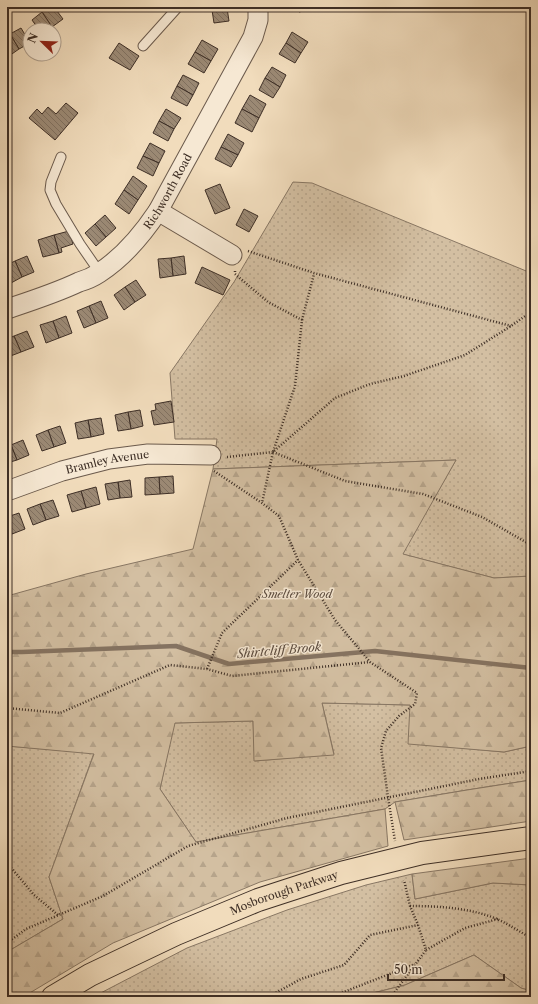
<svg xmlns="http://www.w3.org/2000/svg" width="538" height="1004" font-family="'Libre Caslon Text',serif">
<defs>
<pattern id="grass-dots" width="8" height="8" patternUnits="userSpaceOnUse"><rect width="8" height="8" fill="#d3bfa2"/><path d="M2 2h.1M6 6h.1" fill="none" stroke="#b6a48b" stroke-width="1.8" stroke-linecap="round"/></pattern>
<pattern id="forest-firs" width="22" height="20" patternUnits="userSpaceOnUse"><rect width="22" height="20" fill="#d3bfa2"/><path d="M5 1l3.5 6h-7zM16 11l3.5 6h-7z" fill="#b6a48b"/></pattern>
<pattern id="building-back-hatch" width="6" height="6" patternUnits="userSpaceOnUse"><rect width="6" height="6" fill="#9b8974"/><path d="M-1 5l2 2M0 0l6 6M5-1l2 2" fill="none" stroke="#80705f"/></pattern>
</defs>
<rect width="100%" height="100%" fill="#f1dcbc"/>
<filter id="stains"><feTurbulence type="fractalNoise" baseFrequency=".005" numOctaves="4"/><feColorMatrix values="0 0 0 0 .2 0 0 0 0 .09 0 0 0 0 .02 0 0 0 .5 -.17"/></filter>
<radialGradient id="worn" r=".72"><stop offset=".6" stop-color="#630" stop-opacity="0"/><stop offset="1" stop-color="#630" stop-opacity=".3"/></radialGradient>
<g fill="url(#grass-dots)" stroke="#887764">
<polygon points="293,182 312,183 531,273 531,576 494,578 402,554 456,460 213,469 217,439 175,439 170,373 234,282"/>
<polygon points="322,703 411,705 409,743 504,752 531,746 531,780 467,790 395,802 385,809 196,842 160,789 174,723 253,721 255,761 334,754"/>
<polygon points="7,746 94,753 49,877 63,919 7,952"/>
<polygon points="412,874 415,899 493,883 531,885 531,991 521,988 474,955 405,985 361,996 360,997 93,997 187,948 287,910 366,885"/>
</g>
<g fill="url(#forest-firs)" stroke="#887764">
<polygon points="456,460 403,554 494,578 531,576 531,746 504,752 408,744 410,705 322,703 334,755 254,761 253,721 175,723 160,789 196,842 385,809 388,846 260,882 113,943 23,997 7,997 7,952 63,919 49,877 94,754 7,746 7,596 86,574 193,549 213,469"/>
<polygon points="531,780 531,821 404,840 395,802 467,790"/>
<polygon points="531,858 531,885 493,883 415,899 412,874"/>
<polygon points="474,955 521,988 531,991 531,997 360,997 361,996 405,985"/>
</g>
<g fill="none" stroke-linecap="round" stroke-linejoin="round">
<polyline stroke="#857361" stroke-width="4.5" points="7,652 22,652 176,646 229,664 375,651 531,668"/>
</g>
<g fill="url(#building-back-hatch)" stroke="#3e2f26">
<polygon points="50,7 54,7 63,19 52,27 42,12"/>
<polygon points="211,7 227,7 227,8 212,10"/>
<polygon points="298,7 315,7 316,8 299,12"/>
<polygon points="227,8 229,21 214,23 212,10"/>
<polygon points="42,12 52,27 48,30 39,30 32,20"/>
<polygon points="21,28 30,43 19,49 10,34"/>
<polygon points="292,32 308,42 301,53 286,43"/>
<polygon points="10,34 19,49 9,56 7,53 7,36"/>
<polygon points="202,40 218,49 211,61 195,52"/>
<polygon points="119,43 139,56 130,70 109,58"/>
<polygon points="286,43 301,53 295,63 279,54"/>
<polygon points="195,52 211,61 204,73 188,64"/>
<polygon points="272,67 286,75 280,87 265,78"/>
<polygon points="183,75 199,83 193,95 177,86"/>
<polygon points="265,78 280,87 273,98 259,90"/>
<polygon points="177,86 193,95 187,106 171,98"/>
<polygon points="250,95 266,104 259,118 242,109"/>
<polygon points="66,103 78,113 55,140 29,118 37,109 42,114 48,107 56,114"/>
<polygon points="166,109 181,118 174,129 159,121"/>
<polygon points="242,109 259,118 252,132 235,123"/>
<polygon points="159,121 174,129 168,141 153,133"/>
<polygon points="228,134 244,143 238,155 221,147"/>
<polygon points="150,143 165,151 159,163 143,156"/>
<polygon points="221,147 238,155 231,167 215,159"/>
<polygon points="143,156 159,163 153,176 137,168"/>
<polygon points="133,176 147,186 138,200 124,190"/>
<polygon points="220,184 230,208 215,214 205,190"/>
<polygon points="124,190 138,200 129,214 115,204"/>
<polygon points="244,209 258,216 249,232 236,225"/>
<polygon points="105,215 116,228 106,237 95,224"/>
<polygon points="95,224 106,237 96,246 85,233"/>
<polygon points="69,231 73,244 61,248 62,252 59,253 54,235"/>
<polygon points="54,235 59,253 43,257 38,240"/>
<polygon points="27,256 34,272 22,277 15,261"/>
<polygon points="184,256 186,274 173,276 171,258"/>
<polygon points="171,258 173,276 160,278 158,259"/>
<polygon points="15,261 22,277 11,283 7,274 7,265"/>
<polygon points="202,267 230,280 223,295 195,283"/>
<polygon points="136,280 146,295 135,302 125,287"/>
<polygon points="125,287 135,302 124,310 114,295"/>
<polygon points="101,301 108,318 96,323 89,306"/>
<polygon points="89,306 96,323 84,328 77,311"/>
<polygon points="66,316 72,333 59,338 53,321"/>
<polygon points="53,321 59,338 46,343 40,325"/>
<polygon points="27,331 34,347 21,352 14,336"/>
<polygon points="14,336 21,352 8,357 7,354 7,339"/>
<polygon points="171,401 174,422 154,425 151,411 156,410 155,404"/>
<polygon points="140,410 143,426 131,429 128,412"/>
<polygon points="128,412 131,429 118,431 115,415"/>
<polygon points="101,418 104,434 91,437 88,420"/>
<polygon points="88,420 91,437 78,439 75,423"/>
<polygon points="60,426 66,443 54,447 48,430"/>
<polygon points="48,430 54,447 42,451 36,435"/>
<polygon points="23,440 29,455 17,460 11,445"/>
<polygon points="11,445 17,460 7,463 7,446"/>
<polygon points="173,476 174,493 160,494 159,477"/>
<polygon points="159,477 160,494 145,495 145,478"/>
<polygon points="130,480 132,497 120,498 118,482"/>
<polygon points="118,482 120,498 108,500 105,484"/>
<polygon points="96,487 100,504 86,508 81,491"/>
<polygon points="81,491 86,508 72,512 67,495"/>
<polygon points="53,500 59,516 46,520 40,504"/>
<polygon points="40,504 46,520 33,525 27,509"/>
<polygon points="19,513 25,529 12,534 7,517"/>
<polygon points="7,518 12,534 7,535"/>
</g>
<g fill="none" stroke-linecap="round" stroke-linejoin="round">
<defs>
<g id="service">
<polyline points="143,46 178,7"/>
<polyline points="61,157 51,182 50,190 56,204 80,244 100,273"/>
</g>
<g id="minor">
<polyline points="158,211 232,255"/>
<path id="s1" d="M 7,309 C 31,301 56,293 79,282 C 86,280 93,277 99,273 C 124,257 142,235 158,211 L 253,37 L 258,20 L 258,7"/>
<path id="s2" d="M 7,491 L 62,471 L 109,459 L 148,454 L 211,455"/>
</g>
<g id="trunk">
<path id="s3" d="M 53,997 L 90,975 L 176,934 L 258,900 L 341,873 L 422,853 L 531,838"/>
</g>
</defs>
<use href="#service" stroke="#6b5a4c" stroke-width="11"/>
<use href="#minor" stroke="#6b5a4c" stroke-width="21"/>
<use href="#trunk" stroke="#3e2f26" stroke-width="24"/>
<g stroke="#3e2f26" stroke-width="2.5" stroke-dasharray="1 2" stroke-linecap="butt">
<polyline points="248,251 314,273 511,326"/>
<polyline points="235,271 235,274 268,302 302,320 295,386 273,452 262,503"/>
<polyline points="302,320 314,274"/>
<polyline points="273,452 345,481 423,494 482,517 531,545"/>
<polyline points="227,457 273,452 335,398 370,384 404,376 465,355 511,326 531,312"/>
<polyline points="214,471 262,503 279,516 298,560 335,620 370,662 417,693 415,704 399,716 386,731 381,748 388,797 395,841"/>
<polyline points="207,669 222,633 298,560"/>
<polyline points="7,708 60,713 170,665 207,669 232,676 370,662"/>
<polyline points="7,863 34,895 58,915"/>
<path d="M 410,906 C 438,906 473,908 499,920 C 510,925 520,932 531,938"/>
<polyline points="7,943 26,929 103,896 188,846 287,818 479,779 531,771"/>
<polyline points="426,950 465,928 498,919"/>
<polyline points="268,997 301,979 344,965 370,935 418,925"/>
<polyline points="331,997 415,964"/>
<polyline points="391,997 426,950 418,925 410,906 404,880"/>
</g>
<use href="#service" stroke="#f6e8d3" stroke-width="9"/>
<use href="#minor" stroke="#f6e8d3" stroke-width="19"/>
<use href="#trunk" stroke="#f1dcbc" stroke-width="22"/>
</g>
<g text-anchor="middle" dominant-baseline="central" stroke-width="3" stroke-linejoin="round" paint-order="stroke">
<g font-size="11" fill="#3e2f26" stroke="#f6e8d3">
<text stroke="none"><textPath href="#s1" startOffset="207">Richworth Road</textPath></text>
<text stroke="none"><textPath href="#s2" startOffset="105">Bramley Avenue</textPath></text>
<text stroke="none"><textPath href="#s3" startOffset="254">Mosborough Parkway</textPath></text>
</g>
<g font-size="11" font-style="italic" fill="#5c4c3f" stroke="#f6e8d3">
<text x="297" y="594">Smelter Wood</text>
</g>
<g font-size="12" font-style="italic" fill="#5c4c3f" stroke="#f6e8d3">
<text transform="translate(279 650) rotate(-5)">Shirtcliff Brook</text>
</g>
</g>
<rect width="538" height="1004" fill="none" stroke="#f1dcbc" stroke-width="24"/>
<rect x="8" y="8" width="522" height="988" fill="none" stroke="#3e2f26" stroke-width="2"/>
<rect x="12" y="12" width="514" height="980" fill="none" stroke="#3e2f26"/>
<g transform="translate(42 42) rotate(293)"><circle r="19" fill="#f6e8d3" stroke="#ac9e8e"/>
<path d="M0-3L7 15L0 10L-7 15Z" fill="#8f2418"/>
<text y="-6" font-size="11" font-weight="bold" text-anchor="middle" fill="#3e2f26">N</text>
</g>
<path d="M388 974v6h116v-6" fill="none" stroke="#3e2f26" stroke-width="2"/>
<text x="394" y="974" font-size="12" fill="#3e2f26" stroke="#f6e8d3" stroke-width="3" paint-order="stroke">50 m</text>
<rect width="100%" height="100%" filter="url(#stains)"/>
<rect width="100%" height="100%" fill="url(#worn)"/>
</svg>
